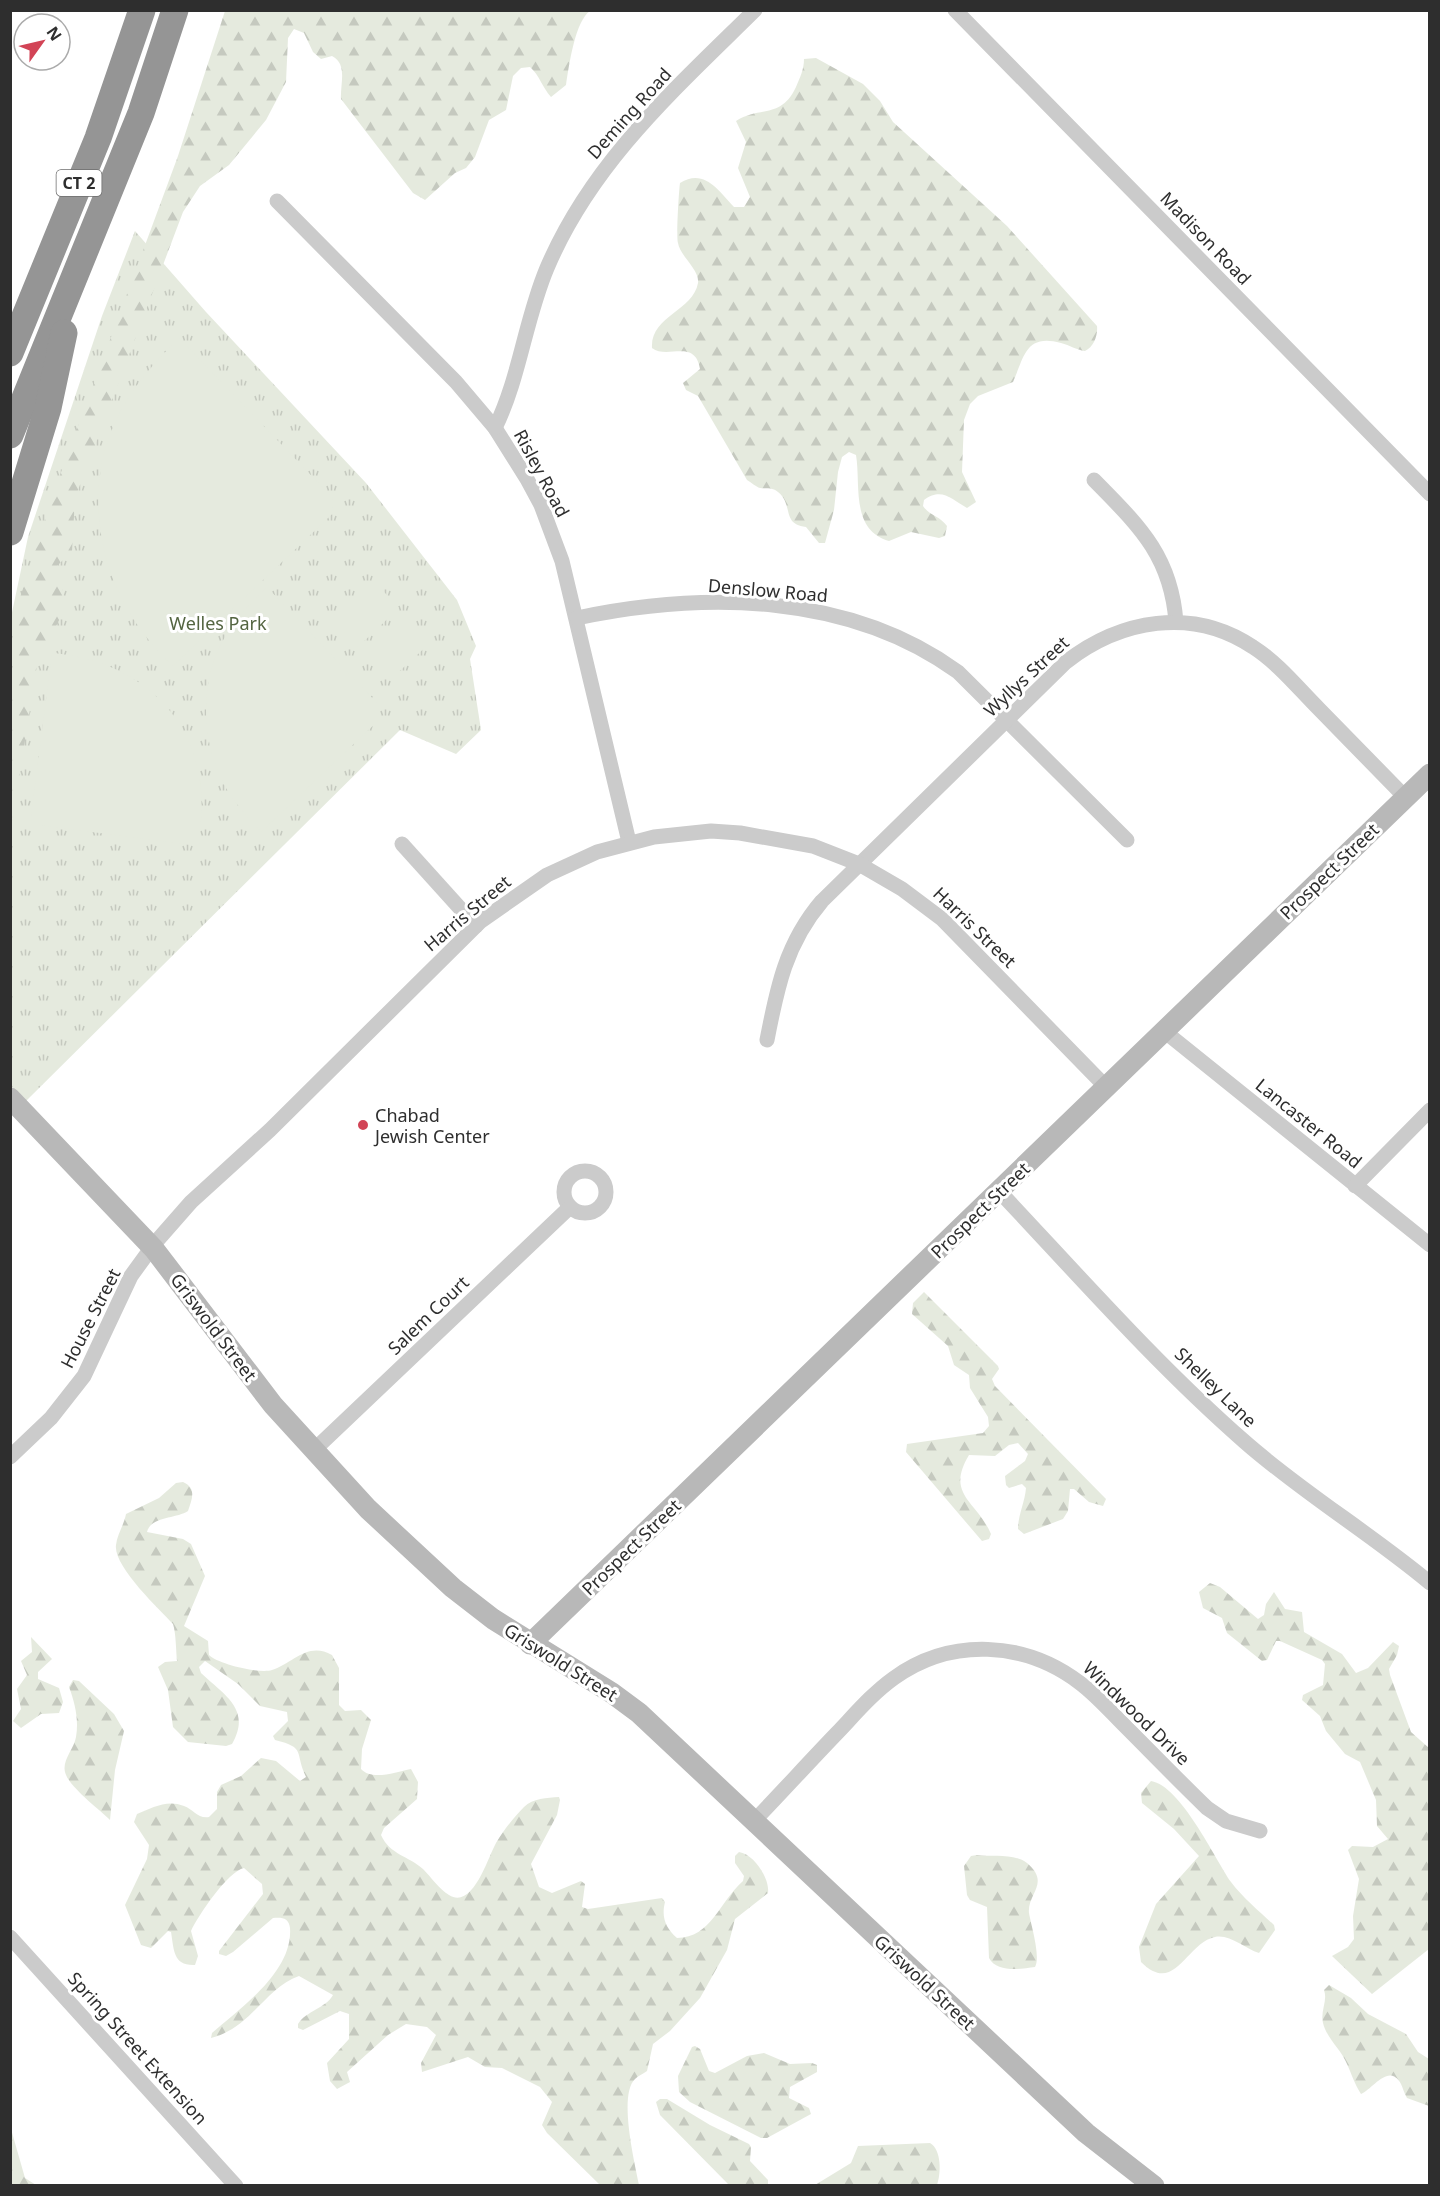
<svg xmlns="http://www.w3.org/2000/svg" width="1440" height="2196" font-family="'Noto Sans',sans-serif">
<defs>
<pattern id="grass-tufts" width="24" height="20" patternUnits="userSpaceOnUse" patternTransform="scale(1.5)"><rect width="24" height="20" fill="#e5eade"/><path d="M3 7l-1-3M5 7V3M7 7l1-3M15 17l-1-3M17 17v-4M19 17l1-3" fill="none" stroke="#c5c9bf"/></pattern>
<pattern id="forest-firs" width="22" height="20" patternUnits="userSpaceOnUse" patternTransform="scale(1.5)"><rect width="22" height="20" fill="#e5eade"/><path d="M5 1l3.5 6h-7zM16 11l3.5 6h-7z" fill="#c5c9bf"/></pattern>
</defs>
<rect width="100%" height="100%" fill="#fff"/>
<polygon fill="url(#grass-tufts)" points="135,231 206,312 366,483 457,600 476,646 470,659 481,730 456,754 400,730 25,1102 11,1086 11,617 28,537 102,316"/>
<g fill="url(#forest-firs)">
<path d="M 225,11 L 590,11 C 575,21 569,66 566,85 L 551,97 C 542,87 540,76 530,67 L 521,68 L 513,76 L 506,110 L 489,120 L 475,157 L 466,168 L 455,173 L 425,200 L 413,193 L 341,99 C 340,84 348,64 332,56 L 321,59 L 313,52 L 304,33 L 294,29 L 288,38 L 286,82 L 266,120 L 229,165 L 200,186 L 183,212 L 75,498 L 72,551 L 54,569 L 63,591 L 65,608 L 37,665 L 11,828 L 10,699 L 16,661 L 12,623 L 53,494 L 178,156 Z"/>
<path d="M 816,58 L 863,84 L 880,101 L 893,122 L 1007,226 L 1097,326 C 1098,335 1094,347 1085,351 C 1076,350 1070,345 1061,343 C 1025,333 1024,358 1013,382 L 978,396 L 970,404 L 964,420 L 962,472 L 976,502 L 967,508 C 951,499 942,487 924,500 L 923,506 C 930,516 940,516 947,526 L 945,536 L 939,538 L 911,532 L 889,541 C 850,530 861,484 856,455 L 849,452 L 842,457 L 838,472 L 834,510 L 825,543 L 819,543 L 806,527 C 781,524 794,505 778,492 C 772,487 767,489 760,488 C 756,487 751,482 747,480 L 698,396 L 686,390 L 683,383 L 700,369 C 695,338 667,360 652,348 C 650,316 693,311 698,283 C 700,270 680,256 678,243 C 676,238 679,189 680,183 C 704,168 718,190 734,207 L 744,207 L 750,197 L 738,168 L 746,142 L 736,121 C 760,106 781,119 796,87 C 800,77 804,70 804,59 Z"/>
<path d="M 924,1292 L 998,1366 L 999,1369 L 992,1379 L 995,1386 L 1106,1499 L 1103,1506 L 1089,1502 L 1074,1489 L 1070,1489 L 1068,1511 L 1063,1519 L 1024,1534 L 1018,1529 C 1018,1515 1025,1502 1026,1488 L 1022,1484 L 1009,1488 L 1006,1485 L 1005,1476 L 1025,1461 L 1028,1454 L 1018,1443 L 1009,1445 L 995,1456 L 969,1455 C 945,1495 977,1501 991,1534 L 989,1539 L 982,1541 L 906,1452 L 907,1444 L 983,1433 L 989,1426 L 988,1417 L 970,1388 L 969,1375 L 954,1365 L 948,1346 L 912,1314 L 913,1303 Z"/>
<path d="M 183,1482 C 197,1488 192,1499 188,1511 C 176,1519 151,1516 147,1532 L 183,1539 L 191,1544 L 205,1576 L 184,1626 L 208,1641 L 209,1655 C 218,1664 259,1674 272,1670 C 293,1663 308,1641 332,1655 L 339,1668 L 339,1705 L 345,1711 L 361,1710 L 371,1720 L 362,1749 L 361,1769 C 372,1781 396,1772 411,1769 L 418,1782 L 417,1799 L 384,1828 L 381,1835 C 390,1855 409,1856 423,1869 C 431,1877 439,1889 449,1895 C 473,1910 488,1857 496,1843 C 503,1831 514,1817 524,1807 C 533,1798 547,1798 559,1797 L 560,1800 L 557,1815 L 531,1864 L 539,1887 L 552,1893 L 581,1881 L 585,1884 L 582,1907 L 588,1909 L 662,1898 L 665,1902 C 661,1918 666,1928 677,1938 C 711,1938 720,1901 743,1881 L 744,1876 L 735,1863 L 735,1856 L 739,1852 C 754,1854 770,1879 768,1893 L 735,1919 L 727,1950 L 700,1998 L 670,2031 L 653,2044 L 647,2071 C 643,2074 639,2075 635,2079 C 618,2095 635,2164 639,2185 L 600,2185 L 547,2133 L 542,2125 L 552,2102 L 540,2087 L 502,2068 L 485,2067 L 468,2057 L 422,2072 L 421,2063 L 436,2035 L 427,2027 L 406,2024 L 388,2035 L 347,2072 L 350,2082 L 337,2089 L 330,2081 L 327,2063 L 349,2039 L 349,2014 L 340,2011 L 303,2030 L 298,2028 L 298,2024 C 306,2011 326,2008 333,1995 L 299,1976 C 265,1988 251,2028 211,2038 L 212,2033 C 242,2007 293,1971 290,1928 C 289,1918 282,1917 273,1918 L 233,1952 L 226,1956 L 219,1954 L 219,1951 L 263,1894 L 262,1884 L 244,1868 C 228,1871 198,1916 191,1931 L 198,1956 L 195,1965 C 173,1966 174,1950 171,1932 L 168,1931 L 151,1948 L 141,1945 L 125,1905 L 147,1859 L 149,1845 L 134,1822 L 137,1814 C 152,1808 167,1799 184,1806 C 193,1809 198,1819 209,1817 L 217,1809 L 217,1792 L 221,1785 L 241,1776 L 261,1758 L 276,1761 L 300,1781 L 306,1777 C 294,1752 307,1748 275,1740 L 273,1736 L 288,1721 L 287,1712 L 260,1706 L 238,1684 L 205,1661 L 199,1667 L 201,1673 C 224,1695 252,1709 232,1744 L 226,1746 L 188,1742 L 173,1727 L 168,1690 L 158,1667 L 165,1662 L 177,1661 C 176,1651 176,1633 173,1624 C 159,1609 113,1566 116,1545 C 117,1535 124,1525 126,1514 L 159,1498 L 176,1483 Z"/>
<polygon points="1210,1583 1220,1587 1258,1619 1264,1615 1266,1604 1274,1592 1285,1609 1302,1612 1304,1632 1342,1654 1356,1673 1368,1668 1393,1642 1399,1646 1397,1655 1389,1669 1390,1675 1411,1732 1429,1748 1429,1949 1372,1994 1332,1956 1348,1947 1354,1939 1353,1916 1359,1879 1348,1850 1352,1846 1373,1847 1388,1839 1377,1826 1376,1800 1360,1762 1345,1754 1326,1731 1320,1716 1302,1700 1303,1695 1323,1685 1325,1664 1322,1660 1280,1641 1276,1641 1267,1660 1262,1661 1227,1633 1222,1618 1203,1608 1199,1592"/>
<polygon points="31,1637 52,1659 38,1672 38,1679 59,1688 63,1702 59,1713 41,1714 21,1728 13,1721 21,1709 17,1689 27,1675 21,1661 32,1652"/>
<path d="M 73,1680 L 79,1681 L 114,1714 L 124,1731 L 115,1770 L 110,1820 C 99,1809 68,1786 65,1772 C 62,1760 74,1749 76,1737 C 79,1720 75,1703 69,1687 Z"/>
<path d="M 1151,1781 C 1181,1786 1215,1859 1231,1882 C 1243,1898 1260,1912 1274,1925 L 1275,1930 L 1259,1953 C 1245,1949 1230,1934 1215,1937 C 1186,1943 1175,1996 1141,1962 L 1139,1947 L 1156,1904 L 1199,1856 L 1174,1829 L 1142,1803 L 1141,1793 Z"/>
<path d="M 977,1855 C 992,1857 1014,1853 1027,1863 C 1051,1883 1027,1894 1029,1913 C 1031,1925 1041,1957 1035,1967 C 1021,1969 997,1973 989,1958 L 987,1907 L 970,1900 L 967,1895 L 964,1866 L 971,1856 Z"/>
<path d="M 1329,1985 L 1351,1998 L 1368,2014 L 1406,2034 L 1418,2052 L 1429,2059 L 1429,2106 L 1407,2098 C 1404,2093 1403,2088 1401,2084 C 1389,2062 1373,2089 1361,2094 C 1354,2083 1352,2075 1347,2064 C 1341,2049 1327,2039 1323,2023 C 1320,2011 1328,2001 1324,1990 Z"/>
<polygon points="695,2046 700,2049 709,2071 715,2073 747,2056 764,2053 790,2064 812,2063 817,2065 817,2072 790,2087 789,2098 809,2108 811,2114 767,2138 761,2138 690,2102 679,2092 678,2076 692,2047"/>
<polygon points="660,2099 667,2099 710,2125 749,2144 751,2147 750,2161 768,2180 768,2185 729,2185 660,2115 656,2102"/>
<polygon points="11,2129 25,2178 36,2185 11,2185"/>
<path d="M 930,2143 C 942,2150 941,2174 937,2185 L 815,2185 L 851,2163 L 858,2146 Z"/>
</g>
<g fill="#e5eade">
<path d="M 179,338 L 333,498 L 332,514 L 327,519 L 173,666 C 99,598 72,485 129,397 C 143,375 161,356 179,338 Z"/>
<polygon points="373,580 399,608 358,647 332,619"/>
<path d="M 267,587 L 379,705 L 379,720 L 261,832 C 250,820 238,807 229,793 C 200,746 197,679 228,632 C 239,615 253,601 267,587 Z"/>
<polygon points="405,614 431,642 390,680 364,653"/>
<path d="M 52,653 C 126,659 189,704 200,781 C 203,803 201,824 199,846 L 38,825 L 31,816 Z"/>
</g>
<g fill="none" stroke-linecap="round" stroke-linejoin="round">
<g stroke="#cbcbcb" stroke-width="15">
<polyline points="955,10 1430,494"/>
<polyline points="277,201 456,382 495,428 527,479 541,505 562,561 629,842"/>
<path d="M 495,428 C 520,377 525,320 547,268 C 592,162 675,89 755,10"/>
<path d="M 1094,480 C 1138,525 1171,555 1176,622"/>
<path d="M 577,618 C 705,591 849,593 958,672 L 1127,840"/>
<polyline points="402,844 476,926"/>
<polyline points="1164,1031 1430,1245"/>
<path d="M 767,1040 C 777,988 786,943 822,901 L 1066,662 C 1120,620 1192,606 1253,647 C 1278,663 1298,688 1319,709 C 1348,739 1377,768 1406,798"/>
<circle cx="585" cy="1192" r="21"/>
<polyline points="1355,1186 1430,1110"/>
<path d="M 999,1191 C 1079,1276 1157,1365 1245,1442 C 1303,1493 1370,1533 1430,1583"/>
<polyline points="313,1451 570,1207"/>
<polyline points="10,1457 51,1418 84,1376 131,1276 155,1243 191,1202 270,1130 481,921 547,875 597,852 654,837 711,831 740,833 813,846 859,864 902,889 942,919 1106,1087"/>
<path d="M 754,1821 C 782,1792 810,1761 838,1732 C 856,1713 873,1693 894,1678 C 951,1637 1025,1641 1080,1683 C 1096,1695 1109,1710 1123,1724 C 1151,1752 1178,1780 1207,1808 L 1226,1821 L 1260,1831"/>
<polyline points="10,1937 236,2186"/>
</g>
<g stroke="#b8b8b8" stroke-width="21">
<polyline points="10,1098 154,1249 273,1405 368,1509 453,1588 493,1619 612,1693 639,1713 1086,2133 1154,2186"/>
<polyline points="530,1644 1430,774"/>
</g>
<g stroke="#959595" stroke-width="27">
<polyline points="10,353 98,138 142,10"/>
<polyline points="10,435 141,113 175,10"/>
<polyline points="10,532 48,408 64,333"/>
</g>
</g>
<circle fill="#d24456" stroke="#fff" stroke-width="2" cx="363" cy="1125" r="6"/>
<g text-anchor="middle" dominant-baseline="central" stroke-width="6" stroke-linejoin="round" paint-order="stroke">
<rect fill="#fff" stroke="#6d6d6d" stroke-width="1.5" x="56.5" y="170" width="45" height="26" rx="4.5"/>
<g font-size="16" font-weight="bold" fill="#2e2e2e">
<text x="79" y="183">CT 2</text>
</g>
<g font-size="18" fill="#2e2e2e" stroke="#fff">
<text transform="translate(629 113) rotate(-48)">Deming Road</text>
<text transform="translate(1206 238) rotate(46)">Madison Road</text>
<text transform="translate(542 473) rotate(62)">Risley Road</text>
<text transform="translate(768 590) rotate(5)">Denslow Road</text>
<text transform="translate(1026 676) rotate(-43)">Wyllys Street</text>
<text transform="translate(1329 871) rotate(-44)">Prospect Street</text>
<text transform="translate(467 913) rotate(-40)">Harris Street</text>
<text transform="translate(975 927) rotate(44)">Harris Street</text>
<text transform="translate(1309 1123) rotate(39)">Lancaster Road</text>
<text transform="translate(980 1210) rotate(-44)">Prospect Street</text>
<text transform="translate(428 1315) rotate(-44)">Salem Court</text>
<text transform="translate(90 1318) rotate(-63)">House Street</text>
<text transform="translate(214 1327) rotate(53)">Griswold Street</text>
<text transform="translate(1216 1387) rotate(44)">Shelley Lane</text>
<text transform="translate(631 1547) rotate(-44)">Prospect Street</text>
<text transform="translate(561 1662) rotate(32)">Griswold Street</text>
<text transform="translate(1137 1713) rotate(44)">Windwood Drive</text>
<text transform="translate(925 1982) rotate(43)">Griswold Street</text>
<text transform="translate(138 2048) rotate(48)">Spring Street Extension</text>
</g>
<g font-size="18" fill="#546541" stroke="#fff">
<text x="218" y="623">Welles Park</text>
</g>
<g font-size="18" fill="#2e2e2e" stroke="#fff" text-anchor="start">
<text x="375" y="1115">Chabad<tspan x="375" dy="21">Jewish Center</tspan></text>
</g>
</g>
<rect width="1440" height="2196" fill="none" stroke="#2e2e2e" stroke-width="24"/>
<g transform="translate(42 42) rotate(56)"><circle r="28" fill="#ffffff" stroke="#ababab" stroke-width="1.5"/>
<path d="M0-4.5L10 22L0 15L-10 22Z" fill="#d24456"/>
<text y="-9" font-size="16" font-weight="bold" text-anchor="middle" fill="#2e2e2e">N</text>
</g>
</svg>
